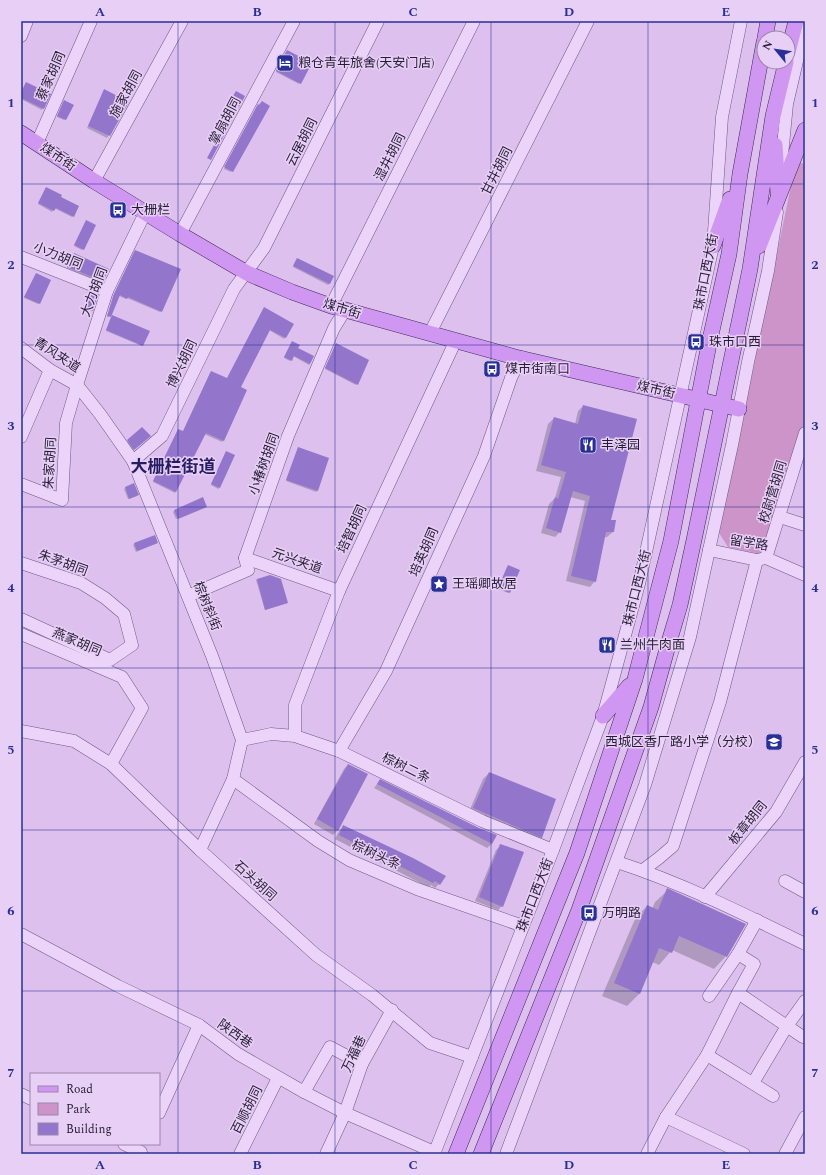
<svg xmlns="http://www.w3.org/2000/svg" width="826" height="1175" font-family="Spectral,'Noto Sans SC',serif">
<rect width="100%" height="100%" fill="#ddc0ee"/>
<polygon fill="#cc94c9" points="796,162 805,164 805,422 765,555 728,547 719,533"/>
<g fill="#0003">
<polygon points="286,52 310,63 299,84 276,72"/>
<polygon points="104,91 128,102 107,138 87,128"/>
<polygon points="21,92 49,94 42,110 21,99"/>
<polygon points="236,93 244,97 238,107 230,102"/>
<polygon points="63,102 65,119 64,120 57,117"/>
<polygon points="257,106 269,106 231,172 224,169"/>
<polygon points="46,188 60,197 73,216 72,217 54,208 52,212 38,204"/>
<polygon points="86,222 83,249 82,250 74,246"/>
<polygon points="134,252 161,311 160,312 127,298 126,299 119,296 110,316 107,317 113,296"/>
<polygon points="73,255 108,270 102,281 101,282 67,268"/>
<polygon points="296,260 333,276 329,284 328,285 293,267"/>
<polygon points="36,274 39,303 38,304 24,298"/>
<polygon points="90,295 92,310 91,311 85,309"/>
<polygon points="264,308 293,324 284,339 269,330 240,387 246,390 223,441 222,442 204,434 175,493 153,482 178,431 183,432 210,373 227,379"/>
<polygon points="111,317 143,345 142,346 106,331"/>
<polygon points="291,343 297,348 310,364 309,365 293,356 290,361 284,358"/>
<polygon points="336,344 368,361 356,385 325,369"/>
<polygon points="583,406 613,532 607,537 604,537 595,581 590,587 566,581 585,501 570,497 560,532 555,537 541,533 549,504 555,498 561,477 536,471 548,424 554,418 575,424 578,411"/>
<polygon points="142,428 149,436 133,450 127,442"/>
<polygon points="298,448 317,491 316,492 286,481"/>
<polygon points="226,452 219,488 218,489 211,485"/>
<polygon points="125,488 137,496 128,499 124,489"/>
<polygon points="202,499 206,506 176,519 173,512 174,511"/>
<polygon points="157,543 136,552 133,545 134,544"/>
<polygon points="507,567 509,592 508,593 498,589"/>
<polygon points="257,579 287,603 265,610 256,580"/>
<polygon points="348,765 367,774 337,831 333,835 314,824 344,769"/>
<polygon points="489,773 541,837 536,843 468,814 483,779"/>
<polygon points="380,780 492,844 487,848 374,788"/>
<polygon points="343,827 412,859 439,884 435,888 431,885 428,887 335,839 339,831"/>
<polygon points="501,846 502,906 498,910 475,901 496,850"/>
<polygon points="668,890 726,956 714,969 672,950 659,965 652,962 639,994 627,1006 602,996 635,919 647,906 652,909 655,902"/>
</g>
<g fill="#9375cc">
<polygon points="287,50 312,63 301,84 276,71"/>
<polygon points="26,82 51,94 44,109 21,98 21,92"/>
<polygon points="104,89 129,102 110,136 88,126"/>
<polygon points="236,91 245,96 211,160 207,158 219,136 222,138 240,106 230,101"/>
<polygon points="64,100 74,105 66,120 57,116"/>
<polygon points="262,101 270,106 233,172 224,167 258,104 259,105"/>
<polygon points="46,187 62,195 61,197 79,206 74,217 56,208 54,211 38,203"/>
<polygon points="86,220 96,225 84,250 74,245"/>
<polygon points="135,250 181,269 162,312 128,297 127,299 120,295 111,317 107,316 114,294"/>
<polygon points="74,253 109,269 103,281 67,267"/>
<polygon points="297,258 334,276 330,284 293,266"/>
<polygon points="36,273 51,280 40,304 24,297"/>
<polygon points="90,292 98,295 93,311 85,308"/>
<polygon points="264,307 294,324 286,338 270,330 241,387 247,390 224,441 206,433 176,492 153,481 178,429 183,431 211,371 227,378"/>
<polygon points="112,315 150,331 143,346 106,330"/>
<polygon points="292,341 300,345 298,348 314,356 310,364 294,356 292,361 284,357"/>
<polygon points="336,343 369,360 358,385 325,368"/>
<polygon points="583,405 637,419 611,520 616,520 614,532 606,532 596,582 571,576 590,496 573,491 561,533 546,528 555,497 558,499 566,472 541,465 554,417 578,424"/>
<polygon points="142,427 151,436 134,450 127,440"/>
<polygon points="298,447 329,458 318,491 286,480"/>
<polygon points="226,451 235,455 220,488 211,484"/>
<polygon points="134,483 139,495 129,499 125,487"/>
<polygon points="203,497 207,507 178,519 174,510"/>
<polygon points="155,535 158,543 137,551 134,543"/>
<polygon points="508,565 520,570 510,593 498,588"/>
<polygon points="270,575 281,579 288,603 265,610 257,579"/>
<polygon points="348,764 368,774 338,831 317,819"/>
<polygon points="489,772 556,799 542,838 473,808"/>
<polygon points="380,779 479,828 497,835 492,844 377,784"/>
<polygon points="343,825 413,858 446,876 440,885 435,881 433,883 339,835"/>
<polygon points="500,844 524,852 503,907 479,897"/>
<polygon points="667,888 746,924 727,957 679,936 672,953 659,948 640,994 614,983 647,905 658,910"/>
</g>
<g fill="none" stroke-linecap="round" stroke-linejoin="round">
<defs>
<g id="minor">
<polyline points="21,36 27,21"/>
<polyline points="37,143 91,21"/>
<polyline points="781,166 787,104 805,27"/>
<polyline points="94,181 182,21"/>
<polyline points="180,234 294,21"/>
<polyline points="21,257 107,291"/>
<polyline points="331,306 474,21"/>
<polyline points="430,333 588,21"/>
<polyline points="21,348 50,370 77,385 100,414 133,461 212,656 242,740 233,779 200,850"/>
<polyline points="21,437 50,370"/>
<polyline points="133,461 162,436 234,289 264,248 378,21"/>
<polyline points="21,484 62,500 66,423 77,385 107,291 145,213"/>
<polyline points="780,517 805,525"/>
<polyline points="709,550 757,560 766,558 805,575"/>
<polyline points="245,558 339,591"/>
<polyline points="766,558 805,433"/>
<polyline points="21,563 81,583 105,598 124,614 132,645 110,660 21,619"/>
<polyline points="188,596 248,570 245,558 288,436 334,328 345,310"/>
<polyline points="21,634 122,677 142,708 111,764"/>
<polyline points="21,731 74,741 111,764 200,850 316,955 372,995 430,1043 472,1057"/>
<polyline points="295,736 295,705 339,591 456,340"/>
<polyline points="242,740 271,734 295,736 339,751 482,821 553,850"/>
<polyline points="339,751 386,671 484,456 511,378 521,357"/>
<polyline points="233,779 318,841 349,860 417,889 523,926"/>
<path d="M 617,862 C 682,883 744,914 805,944"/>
<polyline points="643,870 659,858 673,846 720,702 757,560"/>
<polyline points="785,881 805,892"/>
<polyline points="705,897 776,812 805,762"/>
<polyline points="21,934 118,986 199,1025 238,1054 304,1092 345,1113 434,1152"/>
<polyline points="738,954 754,964 738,993 707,1055 666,1117 744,1154"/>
<polyline points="738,993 803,1037"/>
<polyline points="709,996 738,954 757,920"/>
<polyline points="707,1055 773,1096"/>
<polyline points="753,1083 787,1026 805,1001"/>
<polyline points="304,1092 330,1047 362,1064"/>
<polyline points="21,1094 31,1099"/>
<polyline points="159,1113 199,1025"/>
<polyline points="124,1144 141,1152"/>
<polyline points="240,1154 278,1078"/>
<polyline points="326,1154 345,1113 362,1064 392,1010"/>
<polyline points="434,1154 553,850 603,716 639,584 713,246 722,117 741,21"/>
<polyline points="506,1154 645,785 690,637 732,445 748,362 768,271 777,212"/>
<polyline points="647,1154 666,1117"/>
<polyline points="785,1154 805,1117"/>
</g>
<g id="major">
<polyline points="765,38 768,21"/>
<polyline points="788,52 796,21"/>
<polyline points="21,133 94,181 180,234 247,273 292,292 331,306 515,357 739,409"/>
<polyline points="775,145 778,193"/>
<polyline points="713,246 730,199"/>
<polyline points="759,246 805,130"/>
<polyline points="603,716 629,686"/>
<polyline points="456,1154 577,853 635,679 671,541 709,344 729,254 740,174 764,42"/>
<polyline points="481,1154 579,910 651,707 669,642 680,605 694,540 750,269 773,116 786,62"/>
</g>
</defs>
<use href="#minor" stroke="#6d5887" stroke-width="13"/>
<use href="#major" stroke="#3c2c54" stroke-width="16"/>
<use href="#minor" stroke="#ebd3f9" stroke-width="12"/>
<use href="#major" stroke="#cf96f2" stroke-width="15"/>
</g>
<path fill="none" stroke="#283096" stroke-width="1" stroke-opacity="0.55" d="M 178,21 L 178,1154M 335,21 L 335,1154M 491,21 L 491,1154M 648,21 L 648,1154M 21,184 L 805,184M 21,345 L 805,345M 21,507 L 805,507M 21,668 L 805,668M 21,830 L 805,830M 21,991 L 805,991"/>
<defs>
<symbol id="hotel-square" viewBox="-11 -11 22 22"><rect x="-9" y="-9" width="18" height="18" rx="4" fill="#283096" stroke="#e7cff5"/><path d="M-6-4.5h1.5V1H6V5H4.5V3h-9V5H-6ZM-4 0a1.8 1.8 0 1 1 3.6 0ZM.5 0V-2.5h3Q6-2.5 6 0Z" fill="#fff"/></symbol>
<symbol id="bus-square" viewBox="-11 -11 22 22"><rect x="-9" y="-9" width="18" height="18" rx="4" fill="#283096" stroke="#e7cff5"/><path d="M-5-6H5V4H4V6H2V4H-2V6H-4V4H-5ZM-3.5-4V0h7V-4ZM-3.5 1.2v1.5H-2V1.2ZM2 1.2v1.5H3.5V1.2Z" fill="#fff"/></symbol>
<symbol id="restaurant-square" viewBox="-11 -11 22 22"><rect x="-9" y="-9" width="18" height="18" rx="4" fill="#283096" stroke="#e7cff5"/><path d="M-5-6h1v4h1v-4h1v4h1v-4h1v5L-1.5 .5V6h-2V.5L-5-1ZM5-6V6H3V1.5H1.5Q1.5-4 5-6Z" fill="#fff"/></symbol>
<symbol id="sight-square" viewBox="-11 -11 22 22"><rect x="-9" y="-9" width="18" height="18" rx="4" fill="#283096" stroke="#e7cff5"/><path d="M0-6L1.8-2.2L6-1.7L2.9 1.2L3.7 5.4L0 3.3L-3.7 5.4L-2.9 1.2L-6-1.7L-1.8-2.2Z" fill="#fff"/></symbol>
<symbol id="school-square" viewBox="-11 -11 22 22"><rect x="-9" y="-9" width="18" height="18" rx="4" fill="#283096" stroke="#e7cff5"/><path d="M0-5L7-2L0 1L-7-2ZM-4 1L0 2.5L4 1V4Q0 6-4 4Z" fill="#fff"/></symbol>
</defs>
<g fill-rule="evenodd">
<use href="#hotel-square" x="275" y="53" width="20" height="20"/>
<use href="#bus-square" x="108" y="200" width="20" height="20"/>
<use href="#bus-square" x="686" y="332" width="20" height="20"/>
<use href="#bus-square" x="482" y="359" width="20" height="20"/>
<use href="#restaurant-square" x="578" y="435" width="20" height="20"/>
<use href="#sight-square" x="429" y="574" width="20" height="20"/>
<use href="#restaurant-square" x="597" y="635" width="20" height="20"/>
<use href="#school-square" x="764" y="732" width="20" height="20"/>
<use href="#bus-square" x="579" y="903" width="20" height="20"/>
</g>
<g text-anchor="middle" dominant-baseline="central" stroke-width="3" stroke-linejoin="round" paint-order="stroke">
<g font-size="13" fill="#271c36" stroke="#e7cff5" text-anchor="start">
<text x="298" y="63">粮仓青年旅舍(天安门店)</text>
<text x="131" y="210">大栅栏</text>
<text x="709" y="342">珠市口西</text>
<text x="505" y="369">煤市街南口</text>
<text x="601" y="445">丰泽园</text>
<text x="452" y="584">王瑶卿故居</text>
<text x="620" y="645">兰州牛肉面</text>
<text x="761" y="742" text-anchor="end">西城区香厂路小学（分校）</text>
<text x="602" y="913">万明路</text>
</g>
<g font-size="13" fill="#271c36" stroke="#e7cff5">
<text transform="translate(51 76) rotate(-66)">蔡家胡同</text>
<text transform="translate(126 94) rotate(-61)">施家胡同</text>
<text transform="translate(225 121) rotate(-62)">掌扇胡同</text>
<text transform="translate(302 142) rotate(-63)">云居胡同</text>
<text transform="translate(58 157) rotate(34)">煤市街</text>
<text transform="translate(390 157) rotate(-63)">湿井胡同</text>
<text transform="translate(497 171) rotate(-63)">甘井胡同</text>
<text transform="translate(58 256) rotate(22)">小力胡同</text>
<text transform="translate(706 272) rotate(-79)">珠市口西大街</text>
<text transform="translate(94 292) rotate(-69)">大力胡同</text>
<text transform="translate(342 309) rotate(17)">煤市街</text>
<text transform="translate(57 355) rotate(33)">青风夹道</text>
<text transform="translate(182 364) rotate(-64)">博兴胡同</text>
<text transform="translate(656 390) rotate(13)">煤市街</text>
<text transform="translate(50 463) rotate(-87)">朱家胡同</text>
<text transform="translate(264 464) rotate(-70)">小椿树胡同</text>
<text transform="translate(773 492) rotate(-73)">校尉营胡同</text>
<text transform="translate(352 529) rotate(-65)">培智胡同</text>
<text transform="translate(749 543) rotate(9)">留学路</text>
<text transform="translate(424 552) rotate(-66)">培英胡同</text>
<text transform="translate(297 561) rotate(19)">元兴夹道</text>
<text transform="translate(63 563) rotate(20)">朱茅胡同</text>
<text transform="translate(637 588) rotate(-76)">珠市口西大街</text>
<text transform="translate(207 606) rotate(68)">棕树斜街</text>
<text transform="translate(77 642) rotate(23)">燕家胡同</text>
<text transform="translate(406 768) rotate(26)">棕树二条</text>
<text transform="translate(748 823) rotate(-51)">板章胡同</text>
<text transform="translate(376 855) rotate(25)">棕树头条</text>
<text transform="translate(255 881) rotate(42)">石头胡同</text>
<text transform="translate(535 895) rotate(-69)">珠市口西大街</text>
<text transform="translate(235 1034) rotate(35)">陕西巷</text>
<text transform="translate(354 1054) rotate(-65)">万福巷</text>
<text transform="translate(247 1110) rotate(-63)">百顺胡同</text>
</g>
<g font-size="17" font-weight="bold" fill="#251c63" stroke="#e7cff5">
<text x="173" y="467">大栅栏街道</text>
</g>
</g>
<rect width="826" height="1175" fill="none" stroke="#e7cff5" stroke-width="44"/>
<rect x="30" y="1073" width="130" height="72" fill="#e7cff5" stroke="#9a87a9"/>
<rect x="38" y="1086" width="20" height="6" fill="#cf96f2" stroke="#9a87a9"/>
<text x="66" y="1093" font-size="12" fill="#271c36">Road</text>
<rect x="38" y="1103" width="20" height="12" fill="#cc94c9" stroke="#9a87a9"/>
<text x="66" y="1113" font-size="12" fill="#271c36">Park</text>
<rect x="38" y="1123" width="20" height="12" fill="#9375cc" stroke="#9a87a9"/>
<text x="66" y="1133" font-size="12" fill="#271c36">Building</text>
<g transform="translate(776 50) rotate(299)"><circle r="19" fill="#e7cff5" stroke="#9a87a9"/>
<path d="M0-3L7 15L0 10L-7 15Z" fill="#283096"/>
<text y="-6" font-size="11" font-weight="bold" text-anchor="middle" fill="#271c36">N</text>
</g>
<rect x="22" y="22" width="782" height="1131" fill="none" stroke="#283096" stroke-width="1.5"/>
<g font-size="13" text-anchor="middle" font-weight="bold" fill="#283096">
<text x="100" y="16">A</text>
<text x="257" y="16">B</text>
<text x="413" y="16">C</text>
<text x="569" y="16">D</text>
<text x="726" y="16">E</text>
<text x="11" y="107">1</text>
<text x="815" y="107">1</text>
<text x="11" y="269">2</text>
<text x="815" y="269">2</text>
<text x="11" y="430">3</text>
<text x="815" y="430">3</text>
<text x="11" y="592">4</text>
<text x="815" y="592">4</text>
<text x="11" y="754">5</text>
<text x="815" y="754">5</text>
<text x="11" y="915">6</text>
<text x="815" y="915">6</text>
<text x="11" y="1077">7</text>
<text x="815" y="1077">7</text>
<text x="100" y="1169">A</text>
<text x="257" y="1169">B</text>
<text x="413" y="1169">C</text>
<text x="569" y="1169">D</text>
<text x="726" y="1169">E</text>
</g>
</svg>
